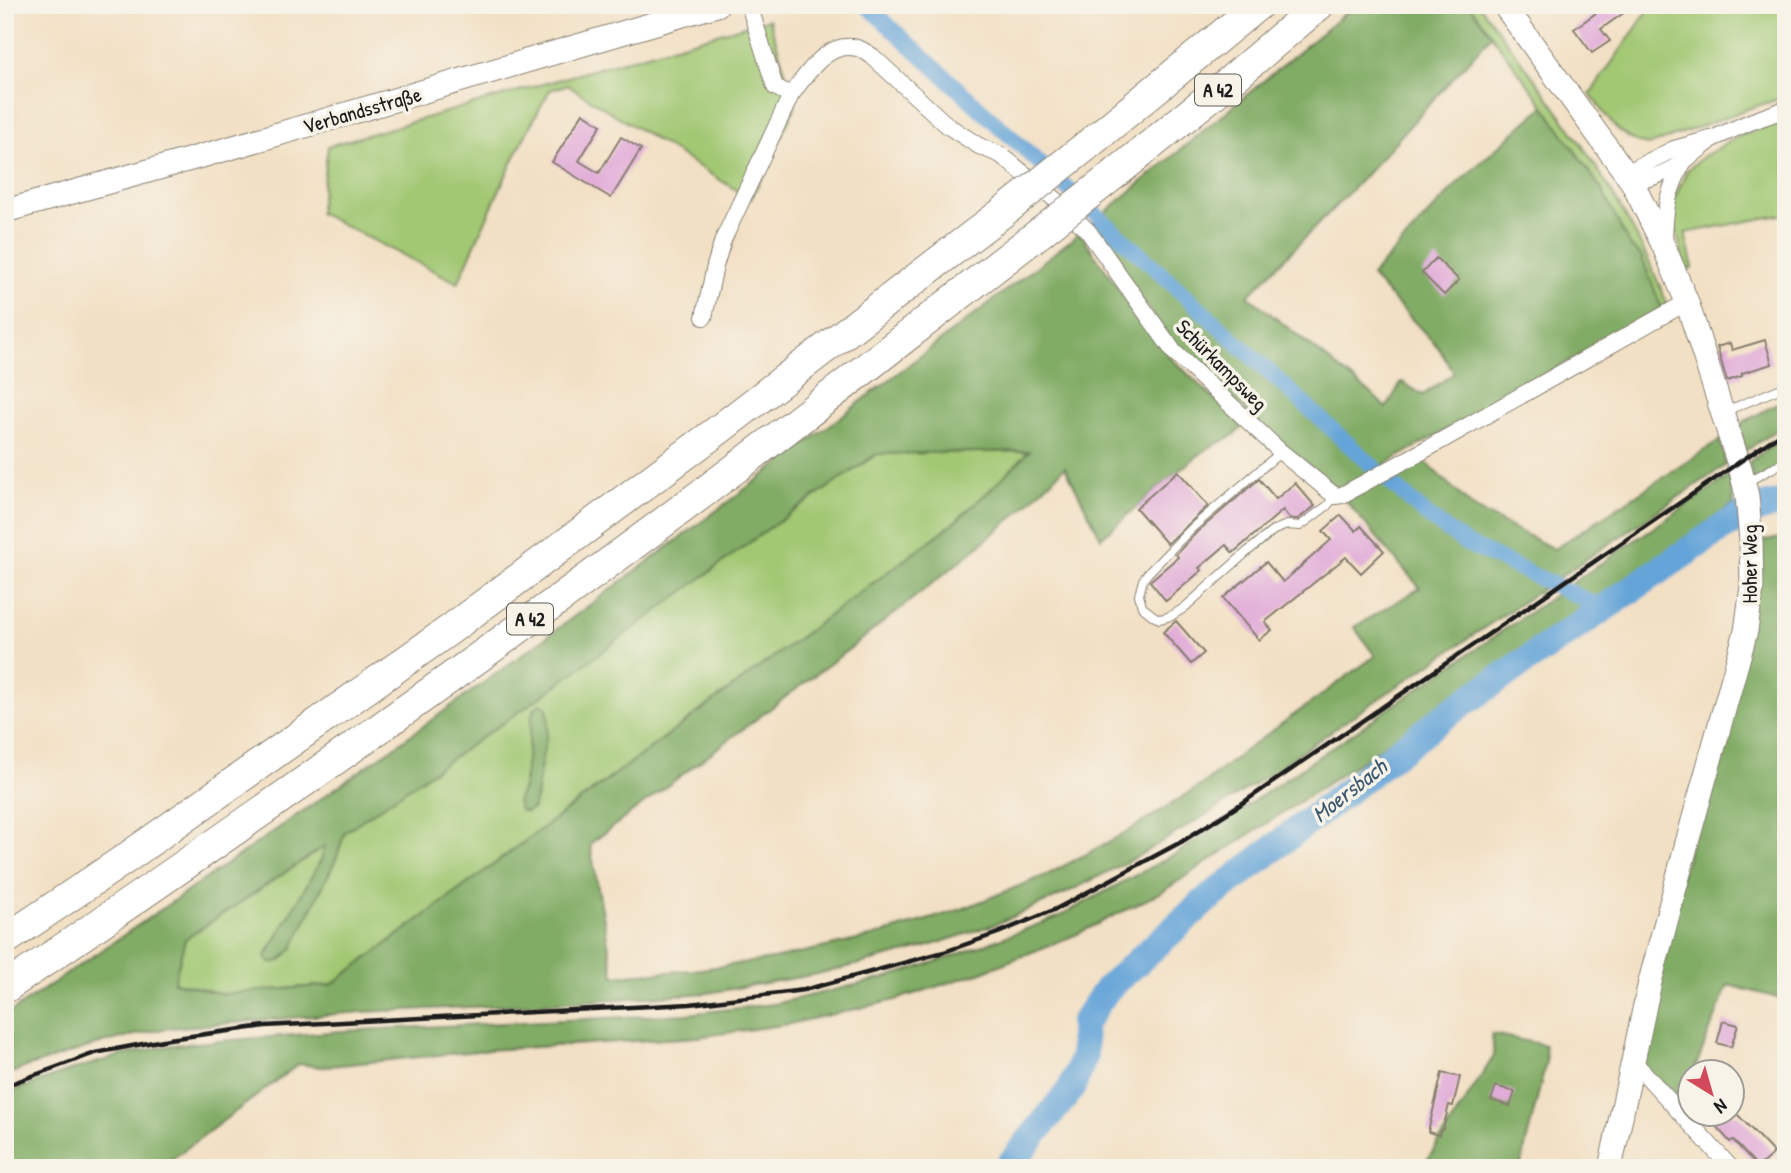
<svg xmlns="http://www.w3.org/2000/svg" width="1791" height="1173" font-family="'Patrick Hand',sans-serif">
<rect width="100%" height="100%" fill="#f7f3e8"/>
<filter id="ink" filterUnits="userSpaceOnUse"><feTurbulence type="fractalNoise" baseFrequency=".0143" numOctaves="2"/><feDisplacementMap in="SourceGraphic" scale="14" xChannelSelector="R" yChannelSelector="G"/><feConvolveMatrix kernelMatrix="1 2 1 2 8 2 1 2 1" color-interpolation-filters="sRGB"/></filter>
<filter id="wash" filterUnits="userSpaceOnUse"><feTurbulence type="fractalNoise" baseFrequency=".00686" numOctaves="4" result="noise"/><feDisplacementMap in="SourceGraphic" scale="28" xChannelSelector="R" yChannelSelector="G"/><feGaussianBlur stdDeviation="1.57" result="paint"/><feColorMatrix in="noise" values="0 0 0 0 0 0 0 0 0 0 0 0 0 0 0 0 0 1.4 0 .05"/><feComposite in="paint" operator="in"/></filter>
<g filter="url(#wash)">
<rect width="100%" height="100%" fill="#f2e0c4"/>
<g fill="#a2c873" stroke="#5f7248" stroke-width="2" fill-rule="evenodd">
<path d="M 1469,5 L 1479,5 C 1551,100 1624,192 1667,304 L 1662,309 L 1641,256 L 1630,246 L 1602,190 L 1544,106 Z"/>
<path d="M 1652,5 L 1780,5 L 1786,9 L 1786,97 L 1753,107 L 1650,145 C 1622,143 1605,115 1590,94 Z"/>
<path d="M 769,19 L 796,106 L 751,199 L 567,85 L 550,90 C 514,152 487,218 458,283 L 319,213 L 328,146 Z"/>
<polygon points="1786,120 1786,214 1685,233 1693,268 1686,271 1674,220 1673,202 1687,170 1704,156 1742,135"/>
<path d="M 1030,451 L 989,491 L 950,526 L 331,985 L 223,994 L 174,982 L 185,939 L 325,846 L 321,860 L 265,957 L 292,949 L 336,859 L 344,832 L 539,698 L 765,531 L 877,454 ZM 541,762 L 536,799 L 517,802 L 524,785 Z"/>
</g>
<g fill="#81ac65" stroke="#4e6440" stroke-width="2" fill-rule="evenodd">
<polygon points="1355,5 1469,5 1492,35 1360,181 1248,296 1374,396 1386,408 1402,382 1423,395 1454,373 1438,347 1371,276 1459,182 1544,106 1602,190 1630,246 1641,255 1662,309 1339,490 1278,440 1177,348 1089,226"/>
<path d="M 1080,233 L 1130,305 L 1170,357 L 1243,426 C 1231,441 1222,439 1207,449 C 1170,476 1136,508 1101,538 L 1065,467 L 1018,513 L 969,554 L 852,647 L 590,844 L 614,976 L 694,970 L 773,959 L 875,936 L 962,909 L 1049,874 L 1127,832 L 1203,784 L 1247,749 L 1375,656 L 1354,627 L 1420,588 L 1346,501 L 1421,458 L 1475,509 L 1554,549 L 1720,440 L 1726,465 L 1362,710 L 1259,781 L 1211,812 L 1135,858 L 1068,892 L 996,924 L 926,947 L 852,966 L 812,975 L 708,993 L 537,1004 L 361,1012 L 169,1028 L 125,1037 L 89,1047 L 26,1067 L 5,1076 L 5,1016 C 166,907 325,797 482,684 C 684,537 883,386 1080,233 ZM 1029,451 L 989,491 L 950,526 L 331,985 L 223,994 L 174,982 L 185,939 L 325,846 L 321,860 L 265,958 L 271,963 L 280,961 L 292,949 L 336,859 L 345,832 L 539,698 L 765,531 L 877,454 Z"/>
<polygon points="1786,399 1786,424 1745,451 1738,425"/>
<polygon points="1786,436 1786,464 1754,486 1749,462"/>
<polygon points="1729,476 1734,504 1363,760 1162,892 1075,935 982,972 895,1000 789,1024 698,1037 487,1050 321,1067 299,1064 160,1168 5,1168 5,1094 69,1071 122,1055 173,1045 343,1031 687,1014 774,1004 881,979 951,957 1058,917 1179,852"/>
<polygon points="1786,538 1786,1000 1728,985 1694,1071 1690,1072 1689,1083 1679,1110 1633,1061 1746,631 1751,541"/>
<path d="M 541,704 L 547,707 C 551,727 544,744 541,763 C 538,779 538,794 533,808 L 526,812 L 520,810 L 517,802 L 524,785 L 532,715 L 535,708 Z"/>
<polygon points="1492,1034 1545,1045 1546,1062 1520,1168 1422,1168 1494,1056"/>
</g>
<g fill="none" stroke-linecap="round" stroke-linejoin="round">
<polyline stroke="#65a4d8" stroke-width="16" points="866,5 1424,513 1465,543 1603,608"/>
<path stroke="#65a4d8" stroke-width="28" d="M 1007,1168 L 1071,1089 L 1084,1056 L 1083,1024 L 1108,988 L 1204,902 L 1443,717 L 1728,524 C 1746,514 1764,503 1786,504"/>
</g>
<g id="blocks">
<g fill="#e1acd8">
<polygon points="1607,5 1620,5 1625,12 1601,29 1610,41 1592,53 1574,29"/>
<polygon points="583,113 601,125 579,161 599,173 621,137 641,149 611,198 552,162"/>
<polygon points="1436,258 1459,280 1444,295 1422,273"/>
<polygon points="1765,340 1772,364 1742,373 1742,376 1727,381 1717,347 1730,343 1732,350"/>
<polygon points="1178,471 1208,506 1167,544 1136,508"/>
<polygon points="1259,479 1276,499 1295,483 1315,506 1298,519 1290,519 1283,510 1233,553 1226,545 1199,568 1202,570 1166,601 1150,581 1151,580 1178,557 1176,554 1197,532"/>
<polygon points="1341,515 1356,531 1361,526 1384,551 1361,573 1346,557 1265,622 1272,630 1259,640 1223,598 1266,562 1283,582 1331,540 1323,531"/>
<polygon points="1176,621 1204,653 1191,664 1163,632"/>
<polygon points="1723,1021 1738,1025 1731,1047 1717,1043"/>
<polygon points="1442,1073 1460,1077 1453,1106 1449,1105 1443,1129 1440,1130 1439,1135 1428,1132"/>
<polygon points="1496,1086 1515,1092 1510,1106 1491,1100"/>
<polygon points="1705,1114 1737,1114 1774,1153 1758,1167 1733,1140 1730,1142"/>
</g>
</g>
</g>
<g filter="url(#ink)">
<use href="#blocks" fill-opacity="0" stroke="#877e70" stroke-width="2"/>
<g fill="none" stroke-linecap="round" stroke-linejoin="round">
<defs>
<g id="lane">
<polyline points="1726,411 1786,386"/>
<polyline points="1281,452 1193,527 1147,574 1143,580 1139,595 1142,607 1155,617 1160,619 1171,616 1184,608 1248,551 1274,530 1287,525 1300,526 1327,506 1335,496"/>
<polyline points="1745,483 1786,461"/>
</g>
<g id="street">
<path d="M 749,5 L 775,87 L 791,95 C 806,75 827,40 857,48 C 862,49 867,53 872,56 L 948,126 L 979,146 L 1001,155 L 1056,200 L 1088,231 L 1174,352 L 1281,452 L 1335,496 L 1342,495 L 1421,452 L 1687,302"/>
<polyline points="1626,173 1674,149 1714,138 1750,122 1786,109"/>
<path d="M 1632,182 C 1666,177 1684,162 1709,142"/>
<path d="M 1664,241 C 1665,207 1667,193 1683,163"/>
<polyline points="704,317 715,266 723,240 791,95"/>
<polyline points="1633,1061 1731,1168"/>
</g>
<g id="secondary">
<polyline points="1504,5 1632,182 1664,247 1687,302 1741,471 1747,496 1751,541 1752,587 1746,631 1688,839 1650,982 1610,1168"/>
<polyline points="5,211 227,149 717,5"/>
</g>
<g id="highway">
<polyline points="1085,147 1258,5"/>
<polyline points="1116,173 1231,80 1319,5"/>
<polyline points="5,940 125,859 448,631 717,431 1011,206"/>
<path d="M 5,988 C 254,819 500,646 740,465 C 841,389 940,309 1041,232"/>
</g>
</defs>
<use href="#lane" stroke="#877e70" stroke-width="10"/>
<use href="#street" stroke="#877e70" stroke-width="18"/>
<use href="#secondary" stroke="#877e70" stroke-width="25"/>
<use href="#highway" stroke="#877e70" stroke-width="32"/>
<use href="#lane" stroke="#fff" stroke-width="8"/>
<use href="#street" stroke="#fff" stroke-width="16"/>
<use href="#secondary" stroke="#fff" stroke-width="23"/>
<use href="#highway" stroke="#fff" stroke-width="30"/>
<polyline stroke="#1c1c1c" stroke-width="4.5" points="5,1086 95,1053 169,1039 265,1026 690,1004 804,990 944,952 998,933 1056,909 1181,842 1241,804 1786,430"/>
<defs>
<g id="highway-bridge">
<polyline points="1011,206 1085,147"/>
<polyline points="1041,232 1116,173"/>
</g>
</defs>
<use href="#highway-bridge" stroke="#877e70" stroke-width="32" stroke-linecap="butt"/>
<use href="#highway-bridge" stroke="#fff" stroke-width="30"/>
</g>
</g>
<g text-anchor="middle" dominant-baseline="central" stroke-width="7" stroke-linejoin="round" paint-order="stroke">
<g fill="#f7f3e8" stroke="#5e5c59" stroke-width="2">
<rect x="1195" y="74.5" width="46" height="31" rx="5"/>
<rect x="507" y="603.5" width="46" height="31" rx="5"/>
</g>
<g font-size="19" font-weight="bold" fill="#1c1c1c">
<text x="1218" y="90">A 42</text>
<text x="530" y="619">A 42</text>
</g>
<g font-size="21" fill="#1c1c1c" stroke="#f7f3e8">
<text transform="translate(362 110) rotate(-16)">Verbandsstraße</text>
<text transform="translate(1222 365) rotate(45)">Schürkampsweg</text>
<text transform="translate(1749 564) rotate(-90)">Hoher Weg</text>
</g>
<g font-size="23" font-style="italic" fill="#3d5971" stroke="#f7f3e8">
<text transform="translate(1349 790) rotate(-38)">Moersbach</text>
</g>
</g>
<rect width="1791" height="1173" fill="none" stroke="#f7f3e8" stroke-width="28"/>
<g transform="translate(1711 1093) rotate(143)"><circle r="33" fill="#f7f3e8" stroke="#9f9d96" stroke-width="2"/>
<path d="M0-5L12 26L0 18L-12 26Z" fill="#d1495b"/>
<text y="-10" font-size="19" font-weight="bold" text-anchor="middle" fill="#1c1c1c">N</text>
</g>
</svg>
